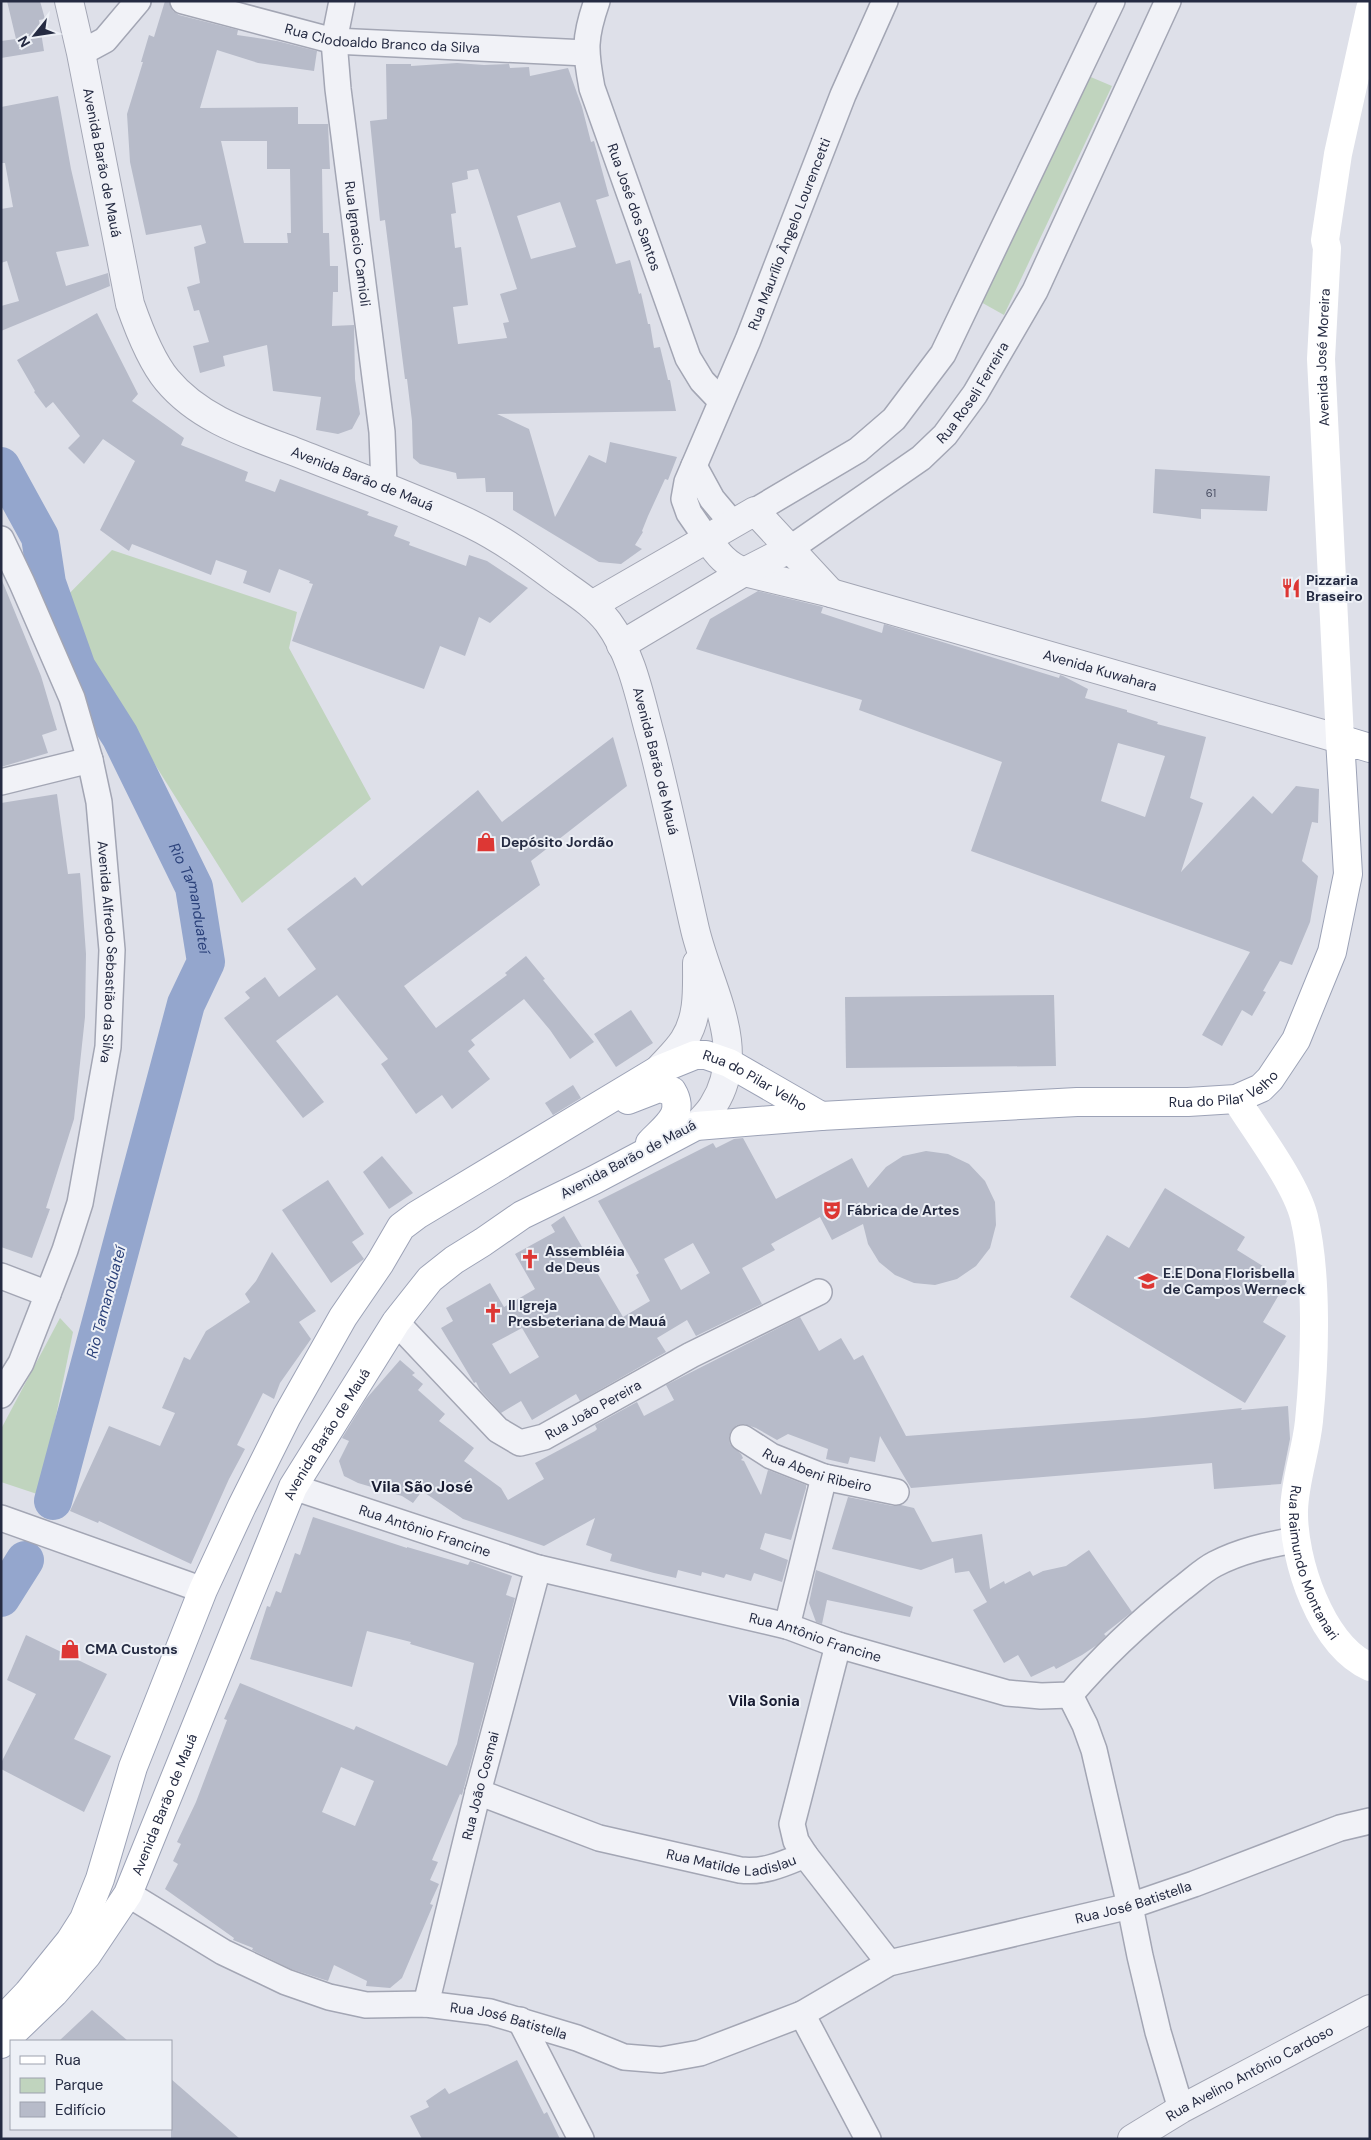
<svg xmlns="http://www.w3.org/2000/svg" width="1371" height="2140" font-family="'DM Sans',sans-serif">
<rect width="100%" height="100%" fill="#dee0e9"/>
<g fill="#c0d4be">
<polygon points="1086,75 1112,86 1004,315 979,301"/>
<polygon points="112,550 297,612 289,648 371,799 242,903 56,607"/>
<polygon points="60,1318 73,1332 40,1495 1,1482 1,1429"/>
</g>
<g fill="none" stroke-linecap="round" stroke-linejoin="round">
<g stroke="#94a6cd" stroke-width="38">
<path id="s1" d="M 1,466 L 40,537 L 47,583 L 77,668 L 120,736 L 194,887 L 206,962 L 186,1004 L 53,1501"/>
<polyline points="1,1598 25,1560"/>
</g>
</g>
<g fill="#b7bbc9" fill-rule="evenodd">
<polygon points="7,1 40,1 45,19 39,20 44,51 1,58 1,41 16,39"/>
<path d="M 165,1 L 169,1 L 173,11 L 179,15 L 238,30 L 237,35 L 277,41 L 317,51 L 314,71 L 258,63 L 217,50 L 200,108 L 298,107 L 298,124 L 328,124 L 330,169 L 322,169 L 323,233 L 329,233 L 330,266 L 338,266 L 338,292 L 333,292 L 332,326 L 354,325 L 355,379 L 360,414 L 352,429 L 338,434 L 316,430 L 321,397 L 273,391 L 267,345 L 223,356 L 225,366 L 200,373 L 193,346 L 209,342 L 199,310 L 194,311 L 187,287 L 200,283 L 194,247 L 206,243 L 201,225 L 146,235 L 130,162 L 127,114 L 143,62 L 141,62 L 149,35 L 154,37 ZM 221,141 L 267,141 L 267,169 L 290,169 L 291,233 L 287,233 L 288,243 L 244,243 Z"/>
<path d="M 457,63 L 484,65 L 509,64 L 510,68 L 529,67 L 530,76 L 568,68 L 582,107 L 591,142 L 594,141 L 609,196 L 596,200 L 616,264 L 630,260 L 639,294 L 641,293 L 648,324 L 650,324 L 654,348 L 660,347 L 668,380 L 670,380 L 676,411 L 497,414 L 529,429 L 555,517 L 589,455 L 606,463 L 610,442 L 677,457 L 668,480 L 665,479 L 648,516 L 642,531 L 643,532 L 635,545 L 642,549 L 621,564 L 599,562 L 513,510 L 513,492 L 486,492 L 485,478 L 457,479 L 456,473 L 420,464 L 413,458 L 412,421 L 407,379 L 405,379 L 385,220 L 380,221 L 370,121 L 387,119 L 386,64 L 411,64 L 411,66 ZM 478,169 L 517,289 L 500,294 L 509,322 L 503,323 L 507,338 L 458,344 L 453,307 L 468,305 L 461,247 L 455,248 L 451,214 L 456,213 L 452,183 L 468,179 L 467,171 ZM 560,202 L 576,247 L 531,259 L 517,216 Z"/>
<polygon points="58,96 71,169 89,246 56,252 66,286 108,273 110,286 1,331 1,306 19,301 7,261 1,263 1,209 13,207 5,163 1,163 1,107"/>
<polygon points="97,313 138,394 132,401 184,438 181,445 248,472 245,481 275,492 280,479 369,512 367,515 398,526 394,536 410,542 409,545 466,566 469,555 487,561 528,588 490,623 479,617 465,656 440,646 424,689 292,641 313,584 309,583 310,581 279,569 270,593 243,583 247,571 216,560 211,575 132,544 129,551 100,530 135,461 103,439 84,464 68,448 80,436 53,402 46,408 34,392 35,391 17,360"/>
<polygon points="1155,469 1270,476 1267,511 1201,509 1201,519 1153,513"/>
<polygon points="1,578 41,676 57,730 42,735 48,753 1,767"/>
<path d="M 758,591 L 823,607 L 821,613 L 882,633 L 884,624 L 1059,678 L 1060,675 L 1063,676 L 1088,689 L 1085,698 L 1127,710 L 1127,712 L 1158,722 L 1157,724 L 1206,737 L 1190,798 L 1203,803 L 1181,872 L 1253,796 L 1272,814 L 1296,786 L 1319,789 L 1318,823 L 1312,822 L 1302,861 L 1318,876 L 1310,922 L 1292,965 L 1280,961 L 1263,991 L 1266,992 L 1252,1016 L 1242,1010 L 1222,1046 L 1202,1035 L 1250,952 L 971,851 L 1002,762 L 859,710 L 862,700 L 696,649 L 710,619 ZM 1118,743 L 1165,756 L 1145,817 L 1101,801 Z"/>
<polygon points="613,737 627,786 531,861 540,885 404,986 436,1028 507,975 505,973 526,956 545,979 543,980 594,1042 570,1059 550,1030 524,999 471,1040 475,1045 468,1051 490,1079 452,1109 442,1095 416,1114 381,1064 388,1059 337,995 276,1041 324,1102 303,1118 224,1018 250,998 245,992 265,977 279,997 316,969 287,929 355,877 362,886 478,790 502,822"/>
<polygon points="57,794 68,874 80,873 81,883 86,954 85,1017 74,1119 46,1208 50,1209 32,1258 1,1247 1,803"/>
<polygon points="1054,995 1056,1066 846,1068 845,997"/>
<polygon points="631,1010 653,1043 616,1067 594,1034"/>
<polygon points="573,1085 581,1098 553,1115 545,1103"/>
<path d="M 743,1138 L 776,1199 L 852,1158 L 868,1188 L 886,1167 L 903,1156 L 926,1151 L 948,1154 L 969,1164 L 985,1181 L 995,1202 L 996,1225 L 990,1248 L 976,1266 L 957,1279 L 935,1285 L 914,1283 L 895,1275 L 879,1262 L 868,1244 L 863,1224 L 832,1240 L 820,1217 L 771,1244 L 775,1250 L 742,1268 L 762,1304 L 696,1336 L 687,1320 L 657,1338 L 666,1352 L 580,1401 L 576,1394 L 532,1420 L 521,1401 L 501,1413 L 480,1390 L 476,1382 L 474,1383 L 441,1328 L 453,1321 L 446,1308 L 490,1283 L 504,1307 L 535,1289 L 515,1254 L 555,1232 L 551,1225 L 564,1216 L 623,1317 L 650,1301 L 636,1275 L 639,1273 L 598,1201 L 713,1143 L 716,1148 L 734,1139 ZM 693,1243 L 710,1273 L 681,1290 L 664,1259 ZM 522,1328 L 539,1357 L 510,1374 L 492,1344 Z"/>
<polygon points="382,1156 413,1193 389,1209 363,1172"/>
<polygon points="328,1180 364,1234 352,1242 364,1259 331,1283 282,1210"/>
<polygon points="1165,1188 1245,1237 1237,1250 1287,1281 1263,1322 1286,1336 1245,1403 1070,1297 1107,1235 1129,1248"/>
<polygon points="272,1252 316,1311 299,1322 311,1339 280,1383 274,1399 263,1393 237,1445 245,1449 229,1479 191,1564 99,1521 98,1523 70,1511 109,1426 160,1446 175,1413 162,1408 184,1357 190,1360 206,1331 250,1302 245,1294 256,1281"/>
<polygon points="800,1317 819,1351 841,1338 854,1360 863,1355 906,1436 1144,1418 1242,1408 1241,1410 1288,1406 1290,1439 1281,1484 1214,1489 1212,1463 911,1488 880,1436 875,1462 850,1457 848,1464 826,1459 828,1449 788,1434 777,1440 756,1428 744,1424 737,1425 731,1431 729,1437 730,1444 741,1454 743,1458 741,1460 744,1461 761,1495 768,1470 806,1485 806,1488 791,1540 765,1533 760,1549 788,1560 782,1582 754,1573 751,1581 726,1574 724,1578 702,1572 701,1576 678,1570 676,1578 654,1573 610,1561 612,1554 586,1545 595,1518 544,1546 463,1519 422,1491 413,1503 402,1496 358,1483 344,1476 339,1461 349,1441 342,1438 366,1399 400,1360 415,1373 412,1375 423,1384 418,1390 445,1414 439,1421 474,1448 464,1461 501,1488 508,1500 544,1479 535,1463 595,1431 597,1429 595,1425 637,1402 644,1416 674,1400 666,1385"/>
<polygon points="848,1497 893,1506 901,1505 914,1508 932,1542 982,1534 990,1589 1004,1581 1005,1584 1030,1571 1033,1576 1043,1571 1066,1566 1089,1550 1132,1612 1104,1634 1106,1636 1097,1645 1082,1655 1056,1669 1054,1666 1031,1677 1018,1655 1004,1663 973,1610 987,1602 969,1571 955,1573 953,1558 921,1570 832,1549"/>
<path d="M 313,1517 L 407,1548 L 407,1547 L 468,1565 L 470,1561 L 512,1576 L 506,1595 L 515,1598 L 462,1795 L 460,1794 L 432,1860 L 438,1862 L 430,1880 L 439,1884 L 430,1904 L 433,1905 L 402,1978 L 390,1988 L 366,1986 L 367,1981 L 334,1965 L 328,1981 L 291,1969 L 252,1950 L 253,1948 L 233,1940 L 234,1938 L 165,1889 L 178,1864 L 173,1861 L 181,1844 L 177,1842 L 196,1802 L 227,1720 L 224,1719 L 240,1683 L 354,1730 L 356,1726 L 447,1766 L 457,1744 L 474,1663 L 410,1644 L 411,1642 L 367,1631 L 352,1687 L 250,1659 L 267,1606 L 270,1607 L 276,1591 L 281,1593 L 295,1553 L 300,1555 ZM 341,1767 L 374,1781 L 355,1826 L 322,1812 Z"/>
<polygon points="816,1570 913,1607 910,1617 827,1600 822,1624 816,1622 809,1603"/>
<polygon points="26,1635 107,1674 74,1739 111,1756 84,1812 1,1769 1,1763 36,1694 7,1680"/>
<polygon points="92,2010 128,2041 59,2041"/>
<polygon points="517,2060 544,2114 547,2112 560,2139 422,2139 410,2116 429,2107 426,2101 445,2088 449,2094"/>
<polygon points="171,2079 240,2139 171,2139"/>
</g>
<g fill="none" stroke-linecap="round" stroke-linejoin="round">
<defs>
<g id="minor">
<path id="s2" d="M 183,1 L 334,41 L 586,53"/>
<path id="s3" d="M 342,1 L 334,41 L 338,89 L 382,432 L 384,486"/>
<path id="s4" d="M 597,1 C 584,38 585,51 592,88 L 688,358 L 702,381 L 721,401"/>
<polyline points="81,53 105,40 138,1"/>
<polyline points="694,466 712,499 733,524"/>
<polyline points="755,511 858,450 894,419 943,354 1112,1"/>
<path id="s5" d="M 1,539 L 22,583 L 72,698 L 90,760 L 99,802 L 112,950 L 108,1047 L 80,1203 L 65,1250 L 21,1363 L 1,1395"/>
<path id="s6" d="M 707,539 L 689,513 L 684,499 L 687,482 L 748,340 L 843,95 L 885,1"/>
<path id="s7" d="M 791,548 L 921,458 L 945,435 L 975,394 L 1035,291 L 1168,1"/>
<polyline points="1,782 90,760"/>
<polyline points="1,1276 48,1294"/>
<path id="s8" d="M 396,1322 L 498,1430 L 520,1443 L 544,1437 L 691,1355 L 819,1292"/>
<path id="s9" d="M 743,1438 L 771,1456 L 824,1477 L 896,1492"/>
<path id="s10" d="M 293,1487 L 538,1568 L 787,1626 L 838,1645 L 1007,1693 L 1041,1696 L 1070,1695 C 1102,1657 1142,1620 1181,1589 C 1192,1581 1203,1570 1215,1564 C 1240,1551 1267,1545 1295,1540"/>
<polyline points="1,1518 203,1590"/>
<polyline points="787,1626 824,1477"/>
<polyline points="838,1645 792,1824 796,1841 805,1855 889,1963"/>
<polyline points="1070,1695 1085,1725 1094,1750 1130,1906 1140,1956 1158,2032 1181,2109"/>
<path id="s11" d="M 478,1792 L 599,1838 L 740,1870 C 764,1873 783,1864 805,1855"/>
<path id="s12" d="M 128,1894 L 223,1952 L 286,1982 L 329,1997 L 366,2005 L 426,2004 L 490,2012 L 577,2038 L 624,2057 L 661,2060 L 700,2053 L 802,2014 L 889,1963 L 1130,1906 L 1194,1884 L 1340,1828 L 1370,1821"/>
<path id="s13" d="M 426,2004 L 478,1792 L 538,1568"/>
<polyline points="802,2014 868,2139"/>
<polyline points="520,2020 581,2139"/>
</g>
<g id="tertiary">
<path id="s14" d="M 69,1 L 81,53 L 130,304 C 138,327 151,361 167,380 C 200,420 251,435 298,453 C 356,476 415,497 471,524 C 502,539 529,559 556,579 C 574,592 594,604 608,622 C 633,656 640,699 651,738 C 667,800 680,863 694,925 C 706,983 750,1047 714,1104 C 710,1112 702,1119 696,1126"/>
<path id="s15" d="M 707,539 C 718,554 726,565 744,572 L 831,593 L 1340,739"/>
<polyline points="592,605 755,511 831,593"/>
<polyline points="621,645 744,572 791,548"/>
<path d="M 658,1070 C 666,1061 677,1051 684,1040 C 699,1017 697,989 697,963"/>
<path id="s16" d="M 1132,2139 L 1181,2109 L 1370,2009"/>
</g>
<g id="primary">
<path d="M 628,1100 L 659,1088 L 672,1091 C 686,1114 665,1127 650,1143"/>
<path id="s19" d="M 7,2015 L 28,1993 L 70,1941 L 84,1919 L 100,1879 L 133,1767 L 203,1590 L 242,1506 L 287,1416 L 343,1317 L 380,1263 L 401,1227 L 417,1215 L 658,1070 L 695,1055 L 706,1055 L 729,1063 L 821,1116"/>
<path id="s20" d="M 1,2044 L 54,1993 L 87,1955 L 128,1894 L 293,1487 L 396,1322 L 430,1279 L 454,1260 L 483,1242 L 522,1215 L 594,1180 L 696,1126 L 821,1116 L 1077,1102 L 1188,1102 L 1236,1099 L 1261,1088 L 1270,1079 L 1296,1040 L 1332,952 L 1348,874 L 1340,739 L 1370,748"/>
</g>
</defs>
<use href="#minor" stroke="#a3a6b4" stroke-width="28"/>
<use href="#tertiary" stroke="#a3a6b4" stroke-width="30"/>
<use href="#primary" stroke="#9ca2b6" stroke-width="30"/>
<use href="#minor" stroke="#f1f2f7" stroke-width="25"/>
<use href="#tertiary" stroke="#f1f2f7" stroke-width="28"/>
<g stroke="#fff" stroke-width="28">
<path id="s17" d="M 1340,739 L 1321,359 L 1327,248 L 1325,240 L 1338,154 L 1370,9"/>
<path id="s18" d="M 1236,1099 C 1256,1131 1295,1182 1304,1217 C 1318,1276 1315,1360 1309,1421 C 1306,1451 1295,1480 1294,1510 C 1293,1560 1321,1645 1370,1667"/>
</g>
<use href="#primary" stroke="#fff" stroke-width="28"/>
</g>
<defs>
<symbol id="restaurant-bare" viewBox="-9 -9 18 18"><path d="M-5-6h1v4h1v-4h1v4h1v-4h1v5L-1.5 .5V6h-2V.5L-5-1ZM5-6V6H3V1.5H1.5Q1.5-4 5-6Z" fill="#dd3734" stroke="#edf0f6" stroke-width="2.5" paint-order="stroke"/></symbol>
<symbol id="shop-bare" viewBox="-9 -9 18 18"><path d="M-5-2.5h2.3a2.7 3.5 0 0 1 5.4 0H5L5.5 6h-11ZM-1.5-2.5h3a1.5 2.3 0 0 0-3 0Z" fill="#dd3734" stroke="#edf0f6" stroke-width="2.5" paint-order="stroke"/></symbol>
<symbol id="theatre-bare" viewBox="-9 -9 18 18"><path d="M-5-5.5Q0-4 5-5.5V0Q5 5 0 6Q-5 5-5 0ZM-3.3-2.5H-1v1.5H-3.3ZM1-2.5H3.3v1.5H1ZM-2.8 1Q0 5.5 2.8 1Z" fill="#dd3734" stroke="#edf0f6" stroke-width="2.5" paint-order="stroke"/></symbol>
<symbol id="church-bare" viewBox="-9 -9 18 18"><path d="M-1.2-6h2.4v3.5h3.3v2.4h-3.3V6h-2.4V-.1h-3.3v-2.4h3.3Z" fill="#dd3734" stroke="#edf0f6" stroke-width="2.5" paint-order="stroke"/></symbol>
<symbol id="school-bare" viewBox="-9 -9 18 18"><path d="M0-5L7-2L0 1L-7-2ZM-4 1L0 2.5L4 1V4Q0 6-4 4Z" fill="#dd3734" stroke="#edf0f6" stroke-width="2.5" paint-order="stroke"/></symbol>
</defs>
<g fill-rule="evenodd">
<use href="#restaurant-bare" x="1277" y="574" width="28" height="28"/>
<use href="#shop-bare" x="472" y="828" width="28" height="28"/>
<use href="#theatre-bare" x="818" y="1196" width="28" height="28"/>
<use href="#church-bare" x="516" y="1245" width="28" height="28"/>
<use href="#school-bare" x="1134" y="1267" width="28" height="28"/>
<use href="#church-bare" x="479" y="1299" width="28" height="28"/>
<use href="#shop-bare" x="56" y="1635" width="28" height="28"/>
</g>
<g text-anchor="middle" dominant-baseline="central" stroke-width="4" stroke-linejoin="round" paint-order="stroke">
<g font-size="11" fill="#4a4f64">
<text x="1211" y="493">61</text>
</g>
<g font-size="14" fill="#252b42" stroke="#edf0f6">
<text stroke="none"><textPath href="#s2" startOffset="204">Rua Clodoaldo Branco da Silva</textPath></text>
<text stroke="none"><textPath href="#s14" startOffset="165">Avenida Barão de Mauá</textPath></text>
<text stroke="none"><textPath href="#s4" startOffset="215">Rua José dos Santos</textPath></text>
<text stroke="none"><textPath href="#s6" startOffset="332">Rua Maurílio Ângelo Lourencetti</textPath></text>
<text stroke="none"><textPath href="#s3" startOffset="245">Rua Ignacio Camioli</textPath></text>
<text stroke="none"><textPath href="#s17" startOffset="382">Avenida José Moreira</textPath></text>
<text stroke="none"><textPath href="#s7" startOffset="242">Rua Roseli Ferreira</textPath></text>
<text stroke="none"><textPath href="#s14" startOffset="615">Avenida Barão de Mauá</textPath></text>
<text stroke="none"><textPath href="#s15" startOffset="420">Avenida Kuwahara</textPath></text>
<text stroke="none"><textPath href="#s14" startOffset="1050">Avenida Barão de Mauá</textPath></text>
<text stroke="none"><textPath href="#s5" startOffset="432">Avenida Alfredo Sebastião da Silva</textPath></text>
<text stroke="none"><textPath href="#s19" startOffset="1295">Rua do Pilar Velho</textPath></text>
<text stroke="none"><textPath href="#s20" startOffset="1725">Rua do Pilar Velho</textPath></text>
<text transform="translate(628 1159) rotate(-28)">Avenida Barão de Mauá</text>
<text stroke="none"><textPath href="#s8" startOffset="255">Rua João Pereira</textPath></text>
<text stroke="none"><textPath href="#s20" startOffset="699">Avenida Barão de Mauá</textPath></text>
<text stroke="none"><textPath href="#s9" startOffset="82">Rua Abeni Ribeiro</textPath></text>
<text stroke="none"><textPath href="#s10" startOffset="139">Rua Antônio Francine</textPath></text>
<text stroke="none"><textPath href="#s18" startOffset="488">Rua Raimundo Montanari</textPath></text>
<text stroke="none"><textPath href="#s10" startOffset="544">Rua Antônio Francine</textPath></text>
<text stroke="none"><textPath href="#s13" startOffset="225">Rua João Cosmai</textPath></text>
<text stroke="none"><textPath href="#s20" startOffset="294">Avenida Barão de Mauá</textPath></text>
<text stroke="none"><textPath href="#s11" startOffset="265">Rua Matilde Ladislau</textPath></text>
<text stroke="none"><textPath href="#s12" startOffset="1069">Rua José Batistella</textPath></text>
<text stroke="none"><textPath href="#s12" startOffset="409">Rua José Batistella</textPath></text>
<text stroke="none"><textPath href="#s16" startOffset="135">Rua Avelino Antônio Cardoso</textPath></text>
</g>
<g font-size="14" font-weight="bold" fill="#252b42" stroke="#edf0f6" text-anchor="start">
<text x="1306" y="580">Pizzaria<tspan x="1306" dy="16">Braseiro</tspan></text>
<text x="501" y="842">Depósito Jordão</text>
<text x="847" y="1210">Fábrica de Artes</text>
<text x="545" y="1251">Assembléia<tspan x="545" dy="16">de Deus</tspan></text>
<text x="1163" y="1273">E.E Dona Florisbella<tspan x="1163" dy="16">de Campos Werneck</tspan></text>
<text x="508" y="1305">II Igreja<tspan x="508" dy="16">Presbeteriana de Mauá</tspan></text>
<text x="85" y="1649">CMA Custons</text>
</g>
<g font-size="15" font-style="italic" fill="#2b417a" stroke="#edf0f6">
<text stroke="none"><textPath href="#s1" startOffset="476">Rio Tamanduateí</textPath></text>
<text transform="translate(106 1302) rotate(-75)">Rio Tamanduateí</text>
</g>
<g font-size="15" font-weight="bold" fill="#181c32" stroke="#edf0f6">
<text x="764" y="1701">Vila Sonia</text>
</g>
<g font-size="16" font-weight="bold" fill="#181c32" stroke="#edf0f6">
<text x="422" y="1486">Vila São José</text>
</g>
</g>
<rect width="1371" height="2140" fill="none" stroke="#252b42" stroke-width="5"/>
<rect x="10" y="2040" width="162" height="90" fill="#edf0f6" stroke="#9da1ae"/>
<rect x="20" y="2056" width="25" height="8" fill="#ffffff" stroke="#9da1ae"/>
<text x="55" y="2065" font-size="15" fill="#252b42">Rua</text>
<rect x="20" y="2078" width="25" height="15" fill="#c0d4be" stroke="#9da1ae"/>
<text x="55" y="2090" font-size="15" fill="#252b42">Parque</text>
<rect x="20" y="2102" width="25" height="15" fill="#b7bbc9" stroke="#9da1ae"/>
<text x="55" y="2115" font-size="15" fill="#252b42">Edifício</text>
<g transform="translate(35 35) rotate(240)" stroke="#edf0f6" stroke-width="4" paint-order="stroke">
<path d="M0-4L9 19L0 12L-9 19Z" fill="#252b42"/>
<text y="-8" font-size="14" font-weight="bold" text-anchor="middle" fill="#252b42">N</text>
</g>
</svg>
